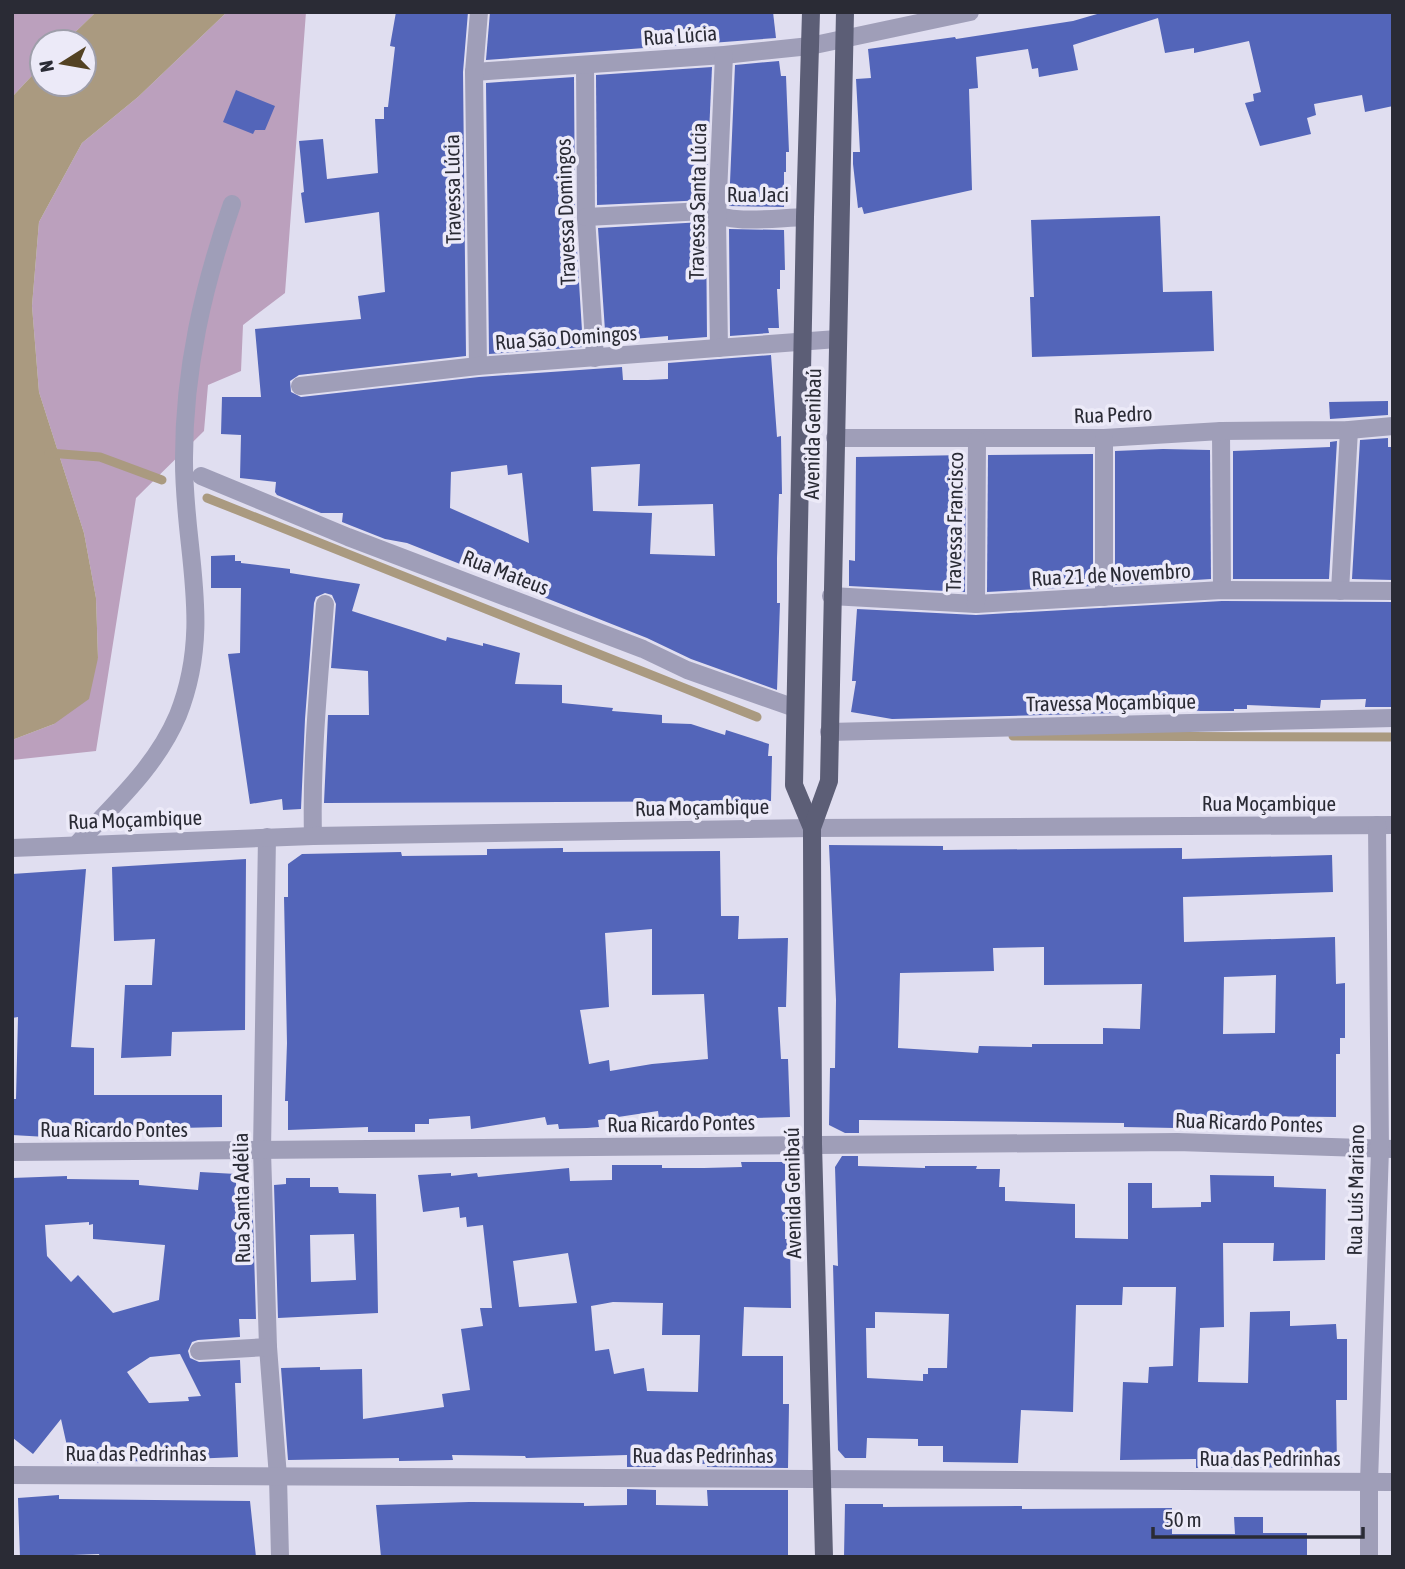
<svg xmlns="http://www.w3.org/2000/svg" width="1405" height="1569" font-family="'Asap Condensed',sans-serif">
<rect width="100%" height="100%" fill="#e0def0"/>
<g fill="#bba0bd">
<polygon points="12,12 96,12 65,42 42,42 42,65 12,97"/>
<polygon points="227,12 306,12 285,293 243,325 241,371 208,385 204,431 136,498 96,751 12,760 12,740 54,724 98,658 96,598 84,533 39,392 32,306 39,222 82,143 138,97"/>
</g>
<polygon fill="#aa9a80" points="96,12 227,12 138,97 82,143 39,222 32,306 39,392 84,533 96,598 98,658 89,699 54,724 12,740 12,97 42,65 42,84 84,84 84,42 65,42"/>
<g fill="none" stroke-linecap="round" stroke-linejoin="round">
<g stroke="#aa9a80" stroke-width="9">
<polyline points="49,453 100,457 162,480"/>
<polyline points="207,498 757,717"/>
<polyline points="1013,736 1393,737"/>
</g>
</g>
<g fill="#5365b9" fill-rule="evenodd">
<path d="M 396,12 L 468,12 L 463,72 L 466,356 L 299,375 L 290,381 L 291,392 L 301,397 L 479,377 L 622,367 L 623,380 L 648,380 L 668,379 L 668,363 L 771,355 L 777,437 L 781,436 L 782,494 L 779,494 L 777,558 L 777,603 L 780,603 L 777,690 L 691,659 L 647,638 L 407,543 L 385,539 L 352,526 L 342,522 L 343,513 L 321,513 L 277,495 L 275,492 L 276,482 L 240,478 L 241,435 L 221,434 L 222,397 L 261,397 L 255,329 L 361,319 L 358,296 L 385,292 L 379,212 L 305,223 L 301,193 L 304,192 L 299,141 L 323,139 L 327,179 L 378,173 L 375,119 L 384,119 L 384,107 L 388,107 L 395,47 L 390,46 ZM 640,464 L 638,506 L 713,504 L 715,556 L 650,554 L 652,513 L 593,511 L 591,467 ZM 507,465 L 508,475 L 522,473 L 529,543 L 450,508 L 451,472 Z"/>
<polygon points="490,12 773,12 776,38 486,60"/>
<polygon points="1104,12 1393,12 1393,106 1365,112 1362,95 1314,104 1316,115 1307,118 1311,134 1260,146 1245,103 1254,101 1253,94 1261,92 1249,41 1194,53 1194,48 1165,53 1158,18 1073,45 1078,70 1039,77 1038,68 1032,69 1028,49 976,57 978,88 969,89 972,190 864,214 862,207 858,208 853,164 853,152 860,152 856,79 871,78 868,49 955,37 956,39 1073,21"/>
<polygon points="779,61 781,76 786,76 789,152 786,152 786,172 784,172 784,207 729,206 735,65"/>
<polygon points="712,67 706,200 597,205 596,75"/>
<polygon points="574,77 575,218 583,347 489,354 486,83"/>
<polygon points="236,90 275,106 265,130 255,130 253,134 223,122"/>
<polygon points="1160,216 1163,292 1212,291 1214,351 1032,357 1030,297 1034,297 1031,220"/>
<polygon points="703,222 706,223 707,337 668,340 668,336 621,340 621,344 606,345 598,228"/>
<polygon points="729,229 784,230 785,270 780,270 780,289 777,289 779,328 768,328 769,333 730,336"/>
<polygon points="1388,401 1388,415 1330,419 1329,402"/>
<polygon points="1388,438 1388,447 1393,447 1393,580 1352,579 1360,440"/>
<polygon points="1337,441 1329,579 1233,579 1233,451 1330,447 1330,442"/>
<polygon points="1163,449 1210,450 1211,579 1115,585 1115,451"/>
<polygon points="1093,454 1093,586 987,592 988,455"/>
<polygon points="966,455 965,592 849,586 849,560 855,561 856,457"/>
<polygon points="235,555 235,561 241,561 241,563 290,569 290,573 360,584 352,611 446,641 447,637 483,646 483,643 520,653 515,684 562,685 562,703 613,708 612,711 662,715 662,723 691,724 725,735 726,730 769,744 768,756 772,756 771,801 324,803 328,715 369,715 368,671 331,668 336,604 332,595 325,593 316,597 314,603 305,719 301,809 283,810 282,799 250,804 228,654 240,653 241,588 211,588 211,556"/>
<polygon points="1222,601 1393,602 1393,707 1365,707 1366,699 1321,700 1320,708 1247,705 1247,709 1234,709 1234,711 1200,711 1175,708 1175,705 1116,702 1117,713 892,719 851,712 856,681 852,681 857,609 976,615"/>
<path d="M 829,845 L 943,846 L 943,850 L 1182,848 L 1182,859 L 1332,855 L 1333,892 L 1183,897 L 1184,942 L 1335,937 L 1336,984 L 1345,983 L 1345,1038 L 1340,1038 L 1340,1054 L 1336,1054 L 1336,1117 L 1252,1116 L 1252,1122 L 1176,1123 L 1176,1128 L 1124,1127 L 1124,1123 L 862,1120 L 859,1120 L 859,1133 L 845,1133 L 829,1125 L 830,1068 L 835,1068 L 836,1000 ZM 1044,947 L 1044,985 L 1142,984 L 1140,1029 L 1103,1028 L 1103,1044 L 1032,1044 L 1032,1047 L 979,1046 L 978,1053 L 898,1048 L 900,973 L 994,971 L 993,948 ZM 1276,975 L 1275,1033 L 1223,1034 L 1224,977 Z"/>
<path d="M 563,848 L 563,852 L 720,851 L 721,916 L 739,916 L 738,939 L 788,938 L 786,1007 L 778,1007 L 781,1059 L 788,1059 L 790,1117 L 752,1118 L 752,1122 L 660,1126 L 658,1111 L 598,1120 L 599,1127 L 587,1128 L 559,1129 L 558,1124 L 547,1125 L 545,1117 L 471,1129 L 470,1116 L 429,1119 L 429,1124 L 415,1124 L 415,1132 L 368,1132 L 368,1127 L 288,1130 L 288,1101 L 285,1101 L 287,1043 L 284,897 L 288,897 L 288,864 L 302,854 L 401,852 L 402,856 L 487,855 L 487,849 ZM 652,929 L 652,995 L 704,994 L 708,1059 L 652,1064 L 610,1071 L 609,1060 L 589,1064 L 580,1010 L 609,1007 L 605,933 Z"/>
<polygon points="246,859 245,1030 172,1032 171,1056 121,1058 125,985 152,985 155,939 114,941 112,867"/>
<polygon points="86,869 71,1047 94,1048 94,1095 222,1095 222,1127 180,1128 179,1132 155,1132 116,1137 116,1128 64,1126 64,1138 12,1135 12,1099 16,1099 18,1017 12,1018 12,874"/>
<path d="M 842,1156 L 858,1156 L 858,1166 L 925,1168 L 925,1166 L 977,1166 L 976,1169 L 1000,1169 L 999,1187 L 1005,1187 L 1005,1201 L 1075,1204 L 1075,1238 L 1128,1239 L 1128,1183 L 1152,1183 L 1152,1208 L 1201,1207 L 1201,1202 L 1211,1202 L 1210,1175 L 1274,1176 L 1274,1187 L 1326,1189 L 1325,1260 L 1273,1261 L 1274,1243 L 1223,1243 L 1224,1327 L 1200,1328 L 1198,1382 L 1248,1383 L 1250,1312 L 1290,1311 L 1290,1326 L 1336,1324 L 1337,1339 L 1347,1339 L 1347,1400 L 1336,1400 L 1337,1467 L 1196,1468 L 1196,1459 L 1120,1460 L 1123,1382 L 1148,1383 L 1149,1367 L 1173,1366 L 1176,1287 L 1123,1287 L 1122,1305 L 1076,1305 L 1073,1412 L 1021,1410 L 1018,1463 L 943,1462 L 943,1446 L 918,1446 L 918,1439 L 867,1438 L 866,1458 L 845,1458 L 838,1450 L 833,1265 L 838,1266 L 835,1167 ZM 875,1312 L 949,1314 L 947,1368 L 928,1368 L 928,1374 L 923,1374 L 923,1381 L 867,1378 L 866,1328 L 875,1328 Z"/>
<path d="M 741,1162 L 785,1162 L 785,1239 L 790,1239 L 791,1308 L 744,1307 L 742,1356 L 783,1356 L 783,1404 L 789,1404 L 788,1468 L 707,1467 L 707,1464 L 656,1463 L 656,1467 L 627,1467 L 627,1455 L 526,1458 L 525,1456 L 452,1455 L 453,1460 L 399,1461 L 399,1458 L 288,1460 L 281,1368 L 320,1367 L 320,1370 L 362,1369 L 363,1419 L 444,1407 L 442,1394 L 470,1390 L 461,1329 L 483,1326 L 480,1308 L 492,1308 L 483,1225 L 467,1227 L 466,1217 L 460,1218 L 459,1207 L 423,1212 L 418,1175 L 451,1173 L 451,1176 L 477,1173 L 478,1177 L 569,1168 L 570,1181 L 612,1180 L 612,1165 L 662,1165 L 662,1168 L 704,1168 L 742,1167 ZM 568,1253 L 577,1303 L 519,1307 L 513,1261 ZM 613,1302 L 663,1303 L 662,1335 L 700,1335 L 698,1392 L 647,1391 L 644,1368 L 614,1374 L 609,1349 L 595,1351 L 591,1306 Z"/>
<path d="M 200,1172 L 236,1174 L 236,1187 L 252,1186 L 256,1319 L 239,1319 L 240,1337 L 198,1340 L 192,1342 L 188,1351 L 190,1358 L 199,1362 L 240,1360 L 241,1383 L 235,1383 L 238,1457 L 71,1464 L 61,1419 L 33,1454 L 13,1438 L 12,1178 L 67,1176 L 67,1179 L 139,1180 L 139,1185 L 198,1190 ZM 89,1222 L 89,1225 L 93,1224 L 93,1239 L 165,1245 L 159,1300 L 113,1313 L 78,1275 L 71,1282 L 47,1256 L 45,1225 ZM 180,1354 L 201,1396 L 188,1397 L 189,1401 L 149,1403 L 127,1372 L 150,1357 Z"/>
<path d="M 286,1178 L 310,1178 L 310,1187 L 338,1187 L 339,1193 L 376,1194 L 378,1313 L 278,1318 L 274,1185 L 286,1184 ZM 354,1234 L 356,1280 L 311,1282 L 310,1235 Z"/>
<polygon points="627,1489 656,1490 656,1505 708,1506 707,1490 788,1490 788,1557 381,1557 376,1505 469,1502 584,1503 584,1506 627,1505"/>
<polygon points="59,1495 59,1499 250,1501 256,1557 100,1557 99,1554 20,1557 18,1498"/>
<polygon points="845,1504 883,1504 883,1507 1022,1506 1022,1509 1172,1508 1172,1534 1235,1534 1234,1517 1263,1517 1263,1533 1307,1533 1307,1557 844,1557"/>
</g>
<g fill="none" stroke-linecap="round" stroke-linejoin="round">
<g stroke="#9f9eb8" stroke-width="18">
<polyline points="585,65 586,217 595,358"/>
<polyline points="474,72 724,55 810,46 970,12"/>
<path d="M 586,217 L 705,211 C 734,225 773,218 805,217"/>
<polyline points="719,348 717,217 724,55"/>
<polyline points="478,366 474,72 479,12"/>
<polyline points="300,386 478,366 837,339"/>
<polyline points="1221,431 1222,590"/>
<polyline points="835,438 1104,438 1221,431 1349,430 1393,426"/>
<polyline points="1104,438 1104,597"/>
<polyline points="201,476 348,537 643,649 687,670 795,708"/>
<polyline points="1340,591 1349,430"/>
<polyline points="831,596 976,604 1222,590 1393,591"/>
<polyline points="976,604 977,440"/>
<polyline points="829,732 1393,718"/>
<path d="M 313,836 C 311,758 319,681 325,604"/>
<polyline points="267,837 262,1151 268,1347 278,1477 280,1557"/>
<path d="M 78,843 C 115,803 156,767 178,715 C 214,625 183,549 184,458 C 184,370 203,287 232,204"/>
<polyline points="12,848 313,836 812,828 1393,825"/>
<polyline points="12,1152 1177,1142 1393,1149"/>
<polyline points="199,1351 268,1347"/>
<polyline points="12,1475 1393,1482"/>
<polyline points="1369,1557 1369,1482 1380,1149 1377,825"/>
</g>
<g stroke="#5c5e76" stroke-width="18">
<polyline points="811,12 805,217 794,785 812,828"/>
<polyline points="824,1557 813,1144 812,837 812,828 829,781 845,12"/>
</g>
</g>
<g text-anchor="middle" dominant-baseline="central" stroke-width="7" stroke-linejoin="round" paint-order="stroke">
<g font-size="21" fill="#2a2b35" stroke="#eceaf8">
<text transform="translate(680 35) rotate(-4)">Rua Lúcia</text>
<text transform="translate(452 189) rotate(-91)">Travessa Lúcia</text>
<text x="758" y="194">Rua Jaci</text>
<text transform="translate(697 201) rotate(-89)">Travessa Santa Lúcia</text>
<text transform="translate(565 212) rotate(-92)">Travessa Domingos</text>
<text transform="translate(566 337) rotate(-4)">Rua São Domingos</text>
<text transform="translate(1113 414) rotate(-2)">Rua Pedro</text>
<text transform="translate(812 434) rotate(-89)">Avenida Genibaú</text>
<text transform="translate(954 522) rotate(-89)">Travessa Francisco</text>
<text transform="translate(506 572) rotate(21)">Rua Mateus</text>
<text transform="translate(1111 574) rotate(-3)">Rua 21 de Novembro</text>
<text transform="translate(1111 702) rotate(-1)">Travessa Moçambique</text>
<text x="1269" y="803">Rua Moçambique</text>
<text transform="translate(702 807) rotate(-1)">Rua Moçambique</text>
<text transform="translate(135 819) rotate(-2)">Rua Moçambique</text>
<text transform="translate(1249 1122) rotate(2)">Rua Ricardo Pontes</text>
<text transform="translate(681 1123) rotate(-1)">Rua Ricardo Pontes</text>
<text x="114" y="1129">Rua Ricardo Pontes</text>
<text transform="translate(1355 1190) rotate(-89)">Rua Luís Mariano</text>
<text transform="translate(792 1193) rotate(-91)">Avenida Genibaú</text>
<text transform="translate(241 1198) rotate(-91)">Rua Santa Adélia</text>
<text x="136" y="1453">Rua das Pedrinhas</text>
<text x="703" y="1455">Rua das Pedrinhas</text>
<text x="1270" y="1458">Rua das Pedrinhas</text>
</g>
</g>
<rect width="1405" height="1569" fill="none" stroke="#2a2b35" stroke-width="28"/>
<g transform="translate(63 63) rotate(259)"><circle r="33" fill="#eceaf8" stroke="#9e9eaa" stroke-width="2"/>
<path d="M0-5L12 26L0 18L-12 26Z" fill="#534223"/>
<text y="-10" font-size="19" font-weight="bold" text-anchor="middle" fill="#2a2b35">N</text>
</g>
<path d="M1153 1527v10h210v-10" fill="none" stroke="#2a2b35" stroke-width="3.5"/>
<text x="1164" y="1527" font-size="21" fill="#2a2b35" stroke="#eceaf8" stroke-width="5" paint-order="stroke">50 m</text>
</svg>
